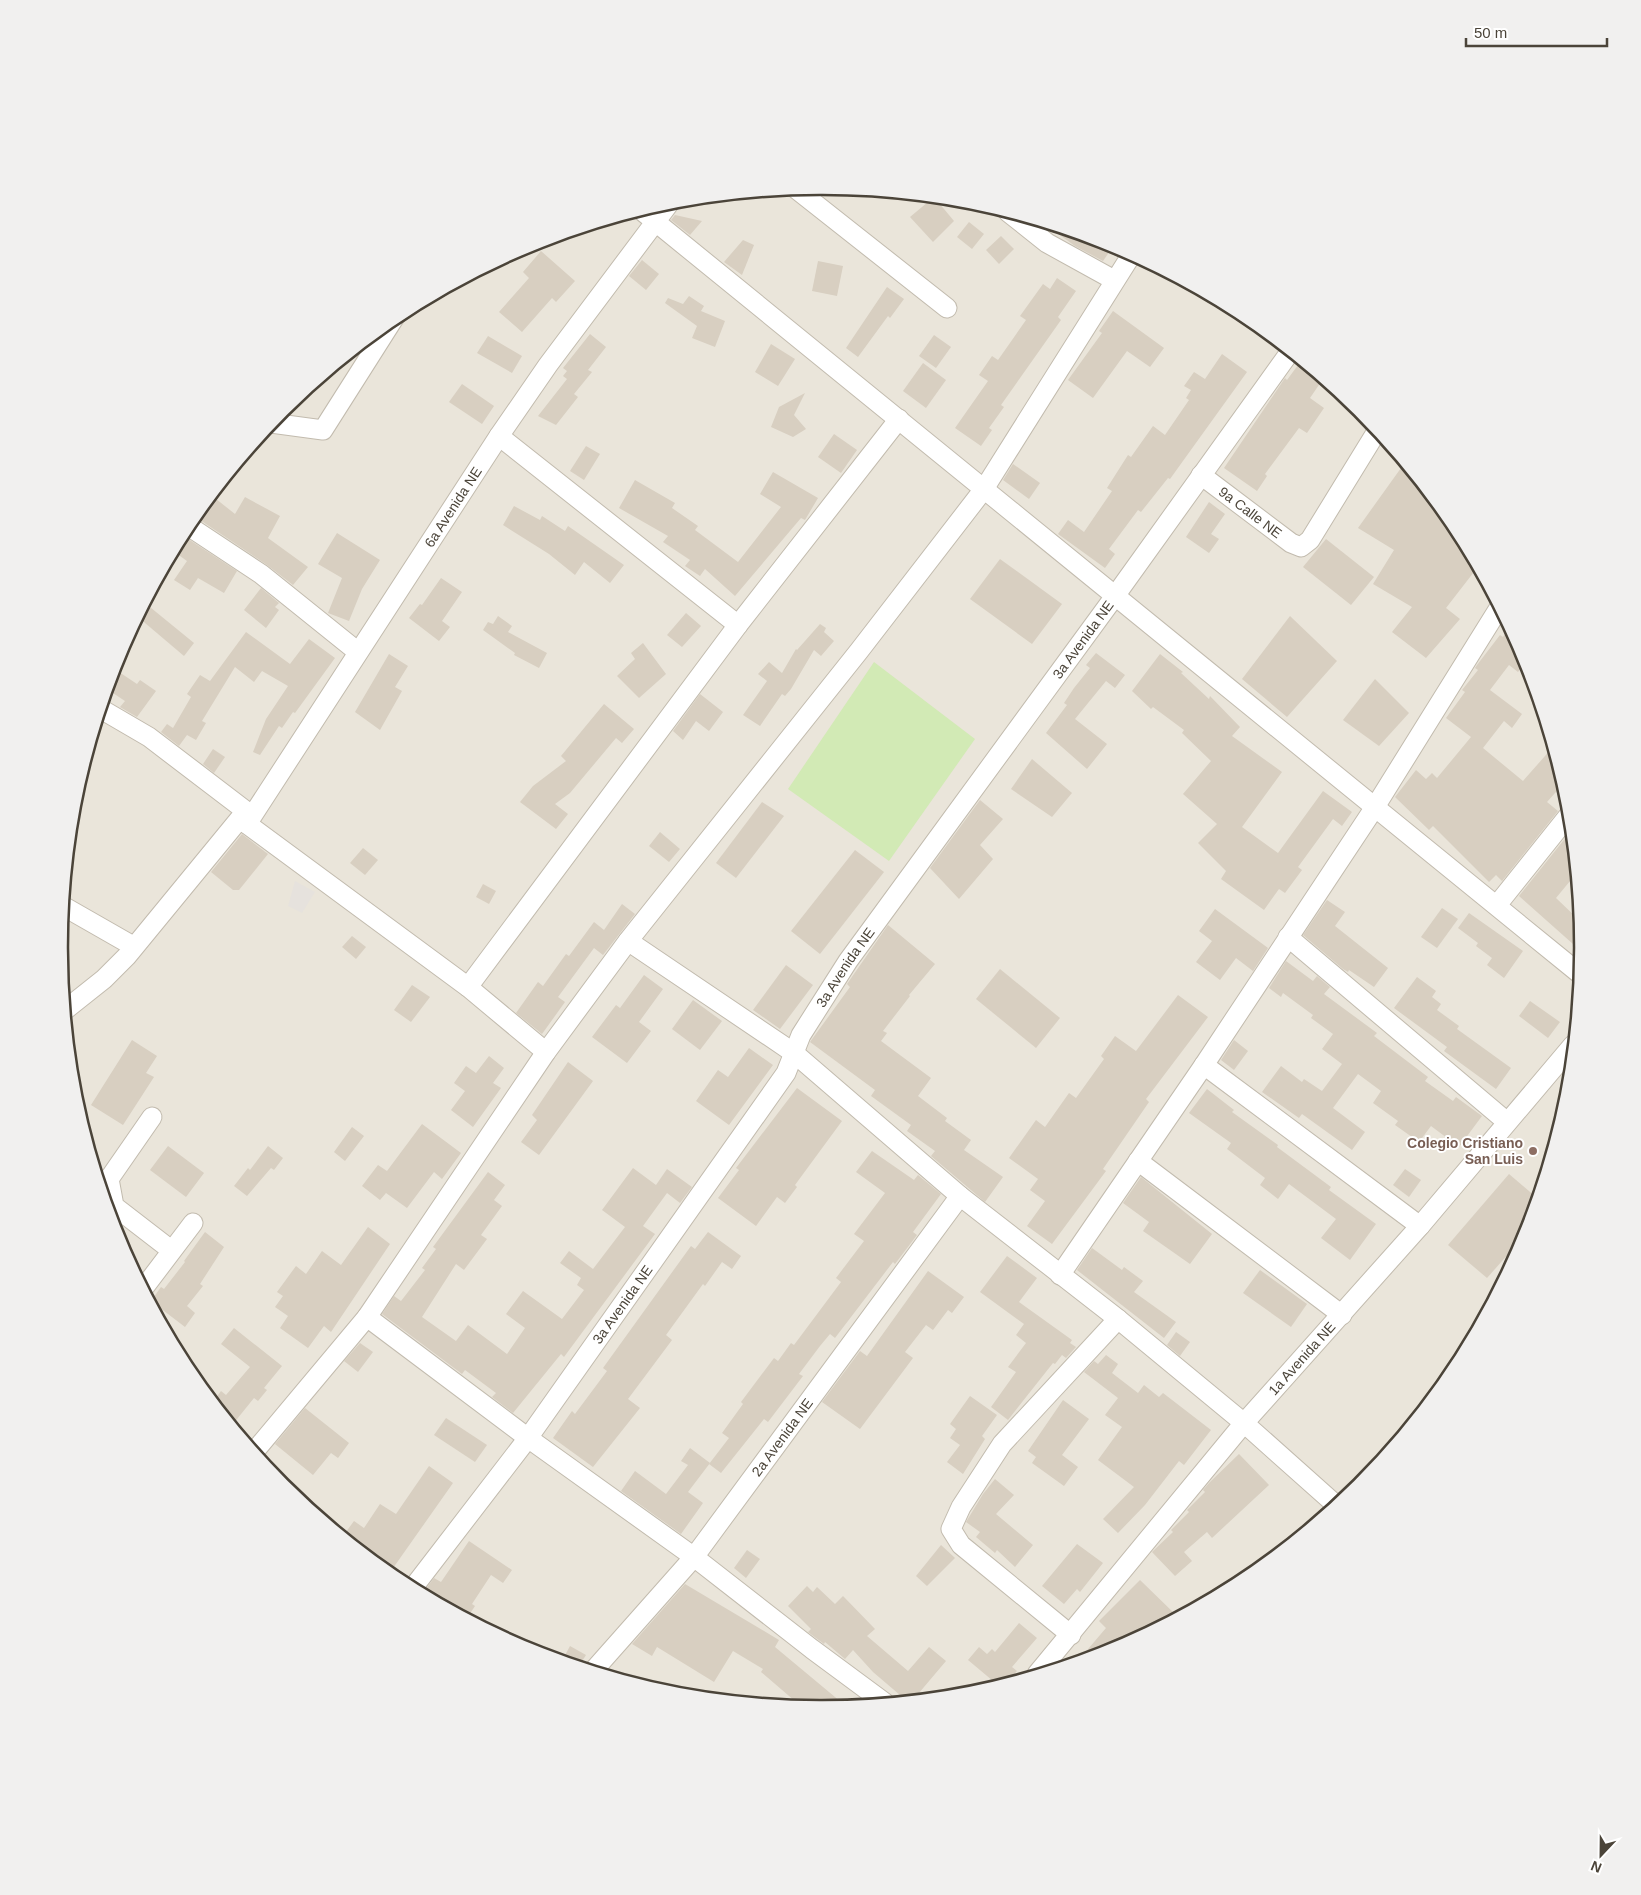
<svg xmlns="http://www.w3.org/2000/svg" width="1641" height="1895" font-family="Helvetica,sans-serif">
<rect width="100%" height="100%" fill="#f6f3ec"/>
<circle fill="#eae5da" cx="820" cy="948" r="759"/>
<polygon fill="#e6e2dd" points="295,881 315,892 302,913 288,906"/>
<polygon fill="#d2eab5" points="874,662 975,739 889,861 788,789"/>
<g fill="#d8cfc1">
<polygon points="934,197 954,221 933,242 910,217"/>
<polygon points="675,215 702,221 690,235 671,220"/>
<polygon points="969,222 984,234 972,249 957,237"/>
<polygon points="1051,225 1112,244 1114,245 1103,261 1075,246 1050,228"/>
<polygon points="1001,236 1014,249 999,264 986,250"/>
<polygon points="743,240 754,245 742,275 724,262"/>
<polygon points="541,251 575,281 556,302 552,298 522,332 499,312 529,278 523,272"/>
<polygon points="642,260 659,274 646,290 629,276"/>
<polygon points="818,261 843,266 837,296 812,291"/>
<polygon points="1057,278 1076,291 1058,317 1061,320 1001,405 1004,407 989,428 992,430 981,446 955,428 988,381 979,375 992,356 998,360 1026,320 1020,316 1043,284 1050,289"/>
<polygon points="887,287 904,299 890,318 888,316 858,357 846,348"/>
<polygon points="689,296 704,306 701,311 725,321 715,347 692,338 697,326 665,303 668,298 683,304"/>
<polygon points="1113,311 1164,348 1150,367 1127,351 1093,398 1068,380 1102,333 1099,331"/>
<polygon points="590,334 606,347 588,370 592,372 574,394 578,397 556,425 538,416 567,379 563,376 567,371 563,368"/>
<polygon points="934,335 951,347 936,368 919,356"/>
<polygon points="488,336 522,356 512,373 477,353"/>
<polygon points="771,344 795,359 778,386 755,372"/>
<polygon points="1222,354 1247,372 1170,479 1168,478 1141,512 1138,510 1109,549 1115,554 1105,568 1058,534 1068,520 1084,532 1112,491 1107,488 1128,455 1131,457 1153,426 1165,435 1189,400 1186,398 1191,390 1184,386 1194,372 1205,379"/>
<polygon points="1301,361 1323,379 1310,398 1324,408 1307,433 1299,428 1265,474 1267,476 1257,491 1224,468 1285,378 1287,380"/>
<polygon points="923,363 946,380 926,408 903,391"/>
<polygon points="462,384 494,406 482,424 449,402"/>
<polygon points="805,393 794,415 806,429 793,437 771,427 779,407"/>
<polygon points="834,434 857,450 841,473 818,457"/>
<polygon points="586,446 600,454 584,480 570,471"/>
<polygon points="1013,464 1040,483 1029,499 1003,480"/>
<polygon points="1401,468 1422,485 1454,525 1477,568 1446,608 1460,619 1426,658 1392,632 1412,607 1373,584 1394,550 1358,528"/>
<polygon points="773,472 818,498 805,520 801,518 735,596 705,569 700,576 685,566 690,560 663,542 668,536 619,508 635,480 675,503 672,508 698,526 695,530 738,562 781,507 760,494"/>
<polygon points="211,495 235,514 245,497 280,516 268,538 308,567 293,585 267,565 194,516"/>
<polygon points="1209,502 1225,514 1211,534 1219,539 1209,553 1186,537"/>
<polygon points="514,506 540,520 542,516 565,531 568,526 624,565 610,583 584,562 575,575 549,554 503,525"/>
<polygon points="337,533 380,560 362,589 349,621 328,613 342,578 318,564"/>
<polygon points="182,535 237,571 224,593 198,578 190,590 174,580 187,561 173,551"/>
<polygon points="1326,539 1374,577 1351,605 1303,567"/>
<polygon points="1000,559 1062,604 1032,644 970,599"/>
<polygon points="441,578 462,592 442,621 450,627 439,641 409,618 420,604 422,605"/>
<polygon points="261,588 279,603 275,607 279,610 266,628 244,610"/>
<polygon points="145,603 194,643 184,656 138,617"/>
<polygon points="686,613 701,626 682,647 667,635"/>
<polygon points="498,616 512,626 508,632 547,653 539,668 514,655 515,653 483,630 488,622 493,624"/>
<polygon points="1290,616 1337,661 1287,717 1242,679"/>
<polygon points="820,624 826,628 824,632 834,641 821,656 814,650 791,689 785,696 782,694 760,726 743,715 767,681 758,674 769,662 782,673 796,649 797,650"/>
<polygon points="1509,628 1526,662 1518,672 1509,665 1490,690 1522,714 1512,728 1504,721 1483,748 1523,781 1552,748 1563,784 1547,802 1558,811 1502,881 1496,875 1489,882 1433,826 1429,830 1395,797 1416,770 1426,779 1432,773 1437,778 1471,737 1446,718 1465,692 1462,690 1478,670 1475,668 1477,665 1500,635 1503,637"/>
<polygon points="246,632 290,664 309,639 335,658 295,713 293,712 282,728 279,726 260,755 253,752 266,719 288,686 262,671 254,682 235,667 202,721 206,723 196,740 187,735 179,746 161,732 167,724 173,728 191,697 187,694 200,675 210,681"/>
<polygon points="643,643 666,674 639,698 617,676 635,659 631,653"/>
<polygon points="1096,653 1125,675 1115,688 1106,681 1075,719 1107,744 1087,769 1046,733 1067,705 1064,703 1074,688 1090,668 1086,665"/>
<polygon points="389,654 408,666 395,687 402,691 380,730 355,712"/>
<polygon points="1160,654 1183,672 1181,673 1209,699 1210,696 1240,727 1232,736 1282,772 1242,827 1278,853 1323,791 1352,812 1342,826 1333,819 1298,867 1302,870 1285,893 1279,889 1264,910 1221,879 1226,871 1198,843 1217,824 1183,794 1211,761 1182,733 1184,730 1153,707 1151,709 1132,691"/>
<polygon points="113,668 137,684 140,680 156,691 137,717 120,707 125,701 107,689"/>
<polygon points="1375,679 1409,713 1379,746 1343,720"/>
<polygon points="700,694 723,712 709,731 696,721 683,740 673,731"/>
<polygon points="604,704 634,729 622,743 616,738 570,793 555,804 568,814 556,829 520,802 533,786 566,761 561,756"/>
<polygon points="213,749 225,757 214,773 203,764"/>
<polygon points="1032,759 1072,793 1052,817 1011,789"/>
<polygon points="980,800 1003,819 980,845 993,859 959,899 930,868"/>
<polygon points="762,802 784,816 736,878 716,863"/>
<polygon points="1571,831 1575,875 1556,898 1579,920 1582,952 1519,896"/>
<polygon points="660,832 680,849 669,862 649,846"/>
<polygon points="242,834 268,854 239,890 233,890 211,872"/>
<polygon points="363,848 378,860 365,875 350,863"/>
<polygon points="855,850 884,872 820,954 791,931"/>
<polygon points="483,884 496,891 489,904 476,897"/>
<polygon points="1327,900 1345,912 1335,926 1388,968 1374,987 1349,970 1348,972 1343,969 1303,935"/>
<polygon points="622,904 635,914 603,955 594,948 558,997 565,1002 542,1034 516,1013 538,982 543,986 566,954 569,956 594,922 604,930"/>
<polygon points="1442,908 1458,919 1437,948 1421,937"/>
<polygon points="1215,909 1268,948 1253,971 1236,958 1220,980 1196,962 1212,941 1199,931"/>
<polygon points="1469,913 1523,951 1504,978 1487,965 1492,958 1476,946 1478,943 1458,928"/>
<polygon points="888,925 935,964 909,995 910,996 883,1031 887,1033 881,1041 931,1078 918,1096 947,1118 945,1121 971,1140 964,1150 1003,1177 985,1202 931,1156 935,1151 907,1131 911,1125 871,1096 875,1090 810,1042 850,987 847,984"/>
<polygon points="352,936 366,947 356,959 342,947"/>
<polygon points="1286,961 1313,981 1317,976 1330,987 1324,994 1377,1033 1374,1036 1428,1077 1425,1081 1453,1101 1456,1097 1482,1116 1459,1147 1431,1126 1419,1142 1395,1125 1398,1121 1373,1103 1381,1091 1358,1074 1333,1108 1365,1132 1352,1150 1302,1114 1299,1118 1262,1092 1281,1066 1302,1082 1304,1079 1322,1091 1342,1064 1322,1049 1333,1034 1311,1018 1313,1015 1283,993 1281,997 1269,988"/>
<polygon points="786,965 813,985 780,1029 753,1010"/>
<polygon points="1000,969 1060,1018 1036,1048 976,999"/>
<polygon points="644,975 663,989 639,1022 651,1031 627,1063 592,1037 616,1005 620,1008"/>
<polygon points="1417,977 1436,991 1432,997 1441,1004 1437,1010 1459,1026 1457,1029 1511,1068 1496,1089 1444,1051 1447,1047 1394,1008"/>
<polygon points="412,985 430,997 411,1022 394,1010"/>
<polygon points="1178,995 1208,1017 1146,1099 1149,1102 1103,1169 1106,1171 1052,1244 1027,1226 1045,1201 1030,1190 1038,1179 1009,1158 1036,1120 1045,1127 1069,1093 1076,1098 1104,1059 1101,1056 1115,1036 1136,1051"/>
<polygon points="693,1000 722,1021 700,1050 672,1029"/>
<polygon points="1530,1001 1560,1022 1548,1038 1519,1016"/>
<polygon points="132,1040 157,1056 146,1073 154,1077 123,1125 91,1105"/>
<polygon points="1234,1040 1248,1051 1234,1070 1221,1060"/>
<polygon points="749,1048 773,1065 729,1125 696,1101 718,1070 728,1077"/>
<polygon points="489,1056 504,1068 493,1083 501,1088 473,1127 451,1110 465,1091 454,1083 466,1066 476,1073"/>
<polygon points="568,1062 593,1081 539,1155 521,1142 537,1120 532,1115"/>
<polygon points="797,1088 842,1121 795,1185 797,1187 785,1203 777,1197 756,1226 718,1198 739,1170 736,1168"/>
<polygon points="1207,1089 1234,1110 1232,1112 1278,1145 1277,1147 1331,1187 1329,1190 1376,1224 1350,1260 1321,1238 1336,1219 1289,1184 1278,1199 1260,1185 1265,1178 1227,1149 1231,1143 1189,1113"/>
<polygon points="422,1124 461,1153 442,1179 434,1172 407,1208 386,1193 380,1200 362,1186 378,1165 387,1171"/>
<polygon points="352,1127 364,1136 345,1161 334,1152"/>
<polygon points="168,1146 204,1173 186,1197 150,1170"/>
<polygon points="268,1146 283,1158 274,1170 271,1168 247,1196 234,1186 248,1168 250,1170"/>
<polygon points="872,1151 914,1180 918,1175 941,1194 913,1232 917,1235 895,1264 893,1262 835,1338 830,1334 820,1346 799,1374 803,1376 768,1422 764,1419 721,1473 709,1464 729,1438 722,1433 743,1404 741,1402 774,1358 778,1361 791,1343 794,1345 841,1282 836,1278 864,1241 854,1234 885,1193 856,1172"/>
<polygon points="633,1168 656,1185 667,1169 692,1187 680,1203 667,1193 643,1226 655,1234 564,1357 561,1354 513,1413 492,1397 496,1393 465,1370 462,1374 382,1314 394,1296 401,1301 425,1270 422,1268 436,1249 433,1247 488,1172 505,1185 494,1200 502,1206 481,1235 487,1239 464,1270 456,1264 422,1317 456,1341 468,1325 507,1354 525,1328 506,1314 523,1291 562,1319 584,1290 577,1285 581,1278 560,1263 569,1251 593,1269 625,1227 602,1210"/>
<polygon points="1405,1169 1421,1180 1409,1197 1393,1185"/>
<polygon points="1509,1174 1537,1198 1526,1234 1487,1278 1448,1245"/>
<polygon points="1141,1177 1212,1234 1190,1264 1143,1231 1149,1222 1123,1203"/>
<polygon points="368,1227 390,1244 331,1332 324,1326 308,1348 280,1328 288,1316 275,1307 283,1296 277,1292 296,1266 306,1274 322,1251 341,1265"/>
<polygon points="205,1232 224,1247 200,1284 203,1286 187,1306 195,1313 185,1327 151,1301 161,1287 164,1289 185,1262 184,1261"/>
<polygon points="708,1232 741,1256 732,1269 722,1262 705,1286 703,1284 666,1335 672,1340 628,1399 640,1408 593,1467 553,1438 572,1411 575,1414 607,1371 603,1368 691,1246 695,1249"/>
<polygon points="1092,1248 1122,1270 1124,1267 1143,1281 1134,1292 1176,1322 1164,1338 1077,1270"/>
<polygon points="1007,1256 1037,1278 1019,1302 1072,1340 1070,1343 1076,1347 1066,1358 1062,1355 1055,1364 1053,1363 1008,1420 991,1407 1016,1372 1008,1367 1026,1343 1016,1335 1024,1324 980,1292"/>
<polygon points="1260,1270 1307,1304 1291,1327 1243,1293"/>
<polygon points="928,1271 964,1297 952,1313 948,1310 933,1330 926,1325 905,1352 913,1358 860,1429 822,1402 860,1351 867,1356"/>
<polygon points="234,1328 282,1366 264,1388 267,1390 258,1401 254,1398 233,1424 213,1402 221,1391 226,1395 250,1367 221,1344"/>
<polygon points="1176,1332 1190,1342 1180,1356 1167,1345"/>
<polygon points="360,1343 373,1352 358,1372 344,1361"/>
<polygon points="1106,1355 1118,1364 1112,1373 1138,1393 1144,1385 1159,1397 1163,1393 1211,1430 1184,1465 1179,1461 1145,1505 1118,1533 1103,1519 1134,1487 1098,1460 1122,1427 1105,1415 1118,1398 1084,1372 1094,1361 1098,1364"/>
<polygon points="970,1396 997,1415 982,1436 985,1439 963,1474 947,1462 960,1445 950,1438 956,1429 950,1424"/>
<polygon points="1063,1400 1089,1419 1062,1455 1078,1467 1064,1486 1032,1463 1036,1457 1028,1451"/>
<polygon points="305,1408 349,1443 338,1458 331,1453 313,1475 275,1444"/>
<polygon points="446,1418 487,1445 475,1462 434,1435"/>
<polygon points="690,1448 710,1463 688,1492 703,1503 681,1534 621,1491 635,1471 666,1494 688,1465 681,1461"/>
<polygon points="1239,1454 1269,1485 1212,1538 1207,1532 1184,1552 1192,1561 1175,1576 1152,1552 1173,1532 1171,1530 1189,1512 1187,1510 1205,1492 1203,1490 1210,1482"/>
<polygon points="429,1466 453,1483 391,1571 343,1536 354,1521 364,1528 380,1504 396,1514"/>
<polygon points="995,1479 1014,1495 996,1514 1033,1545 1015,1567 997,1550 995,1553 976,1537 980,1532 966,1522 983,1494"/>
<polygon points="469,1541 512,1570 503,1583 491,1575 472,1604 475,1606 467,1618 422,1594 434,1578 441,1582"/>
<polygon points="1077,1544 1103,1563 1080,1592 1077,1589 1064,1604 1042,1586"/>
<polygon points="941,1545 955,1558 927,1586 916,1576"/>
<polygon points="747,1550 760,1559 746,1578 734,1568"/>
<polygon points="1140,1580 1177,1616 1112,1651 1077,1662 1106,1628 1099,1621"/>
<polygon points="685,1584 779,1640 775,1647 847,1707 821,1709 803,1708 761,1672 763,1669 733,1651 714,1682 657,1647 652,1656 632,1644"/>
<polygon points="807,1586 813,1592 817,1587 835,1604 843,1596 875,1629 867,1636 908,1671 929,1647 946,1661 913,1700 907,1701 873,1672 853,1650 845,1659 825,1642 824,1644 808,1632 811,1629 788,1606"/>
<polygon points="1019,1623 1037,1638 1012,1667 1017,1671 1006,1683 999,1686 968,1660 979,1647 987,1654 992,1649 995,1652"/>
<polygon points="570,1646 586,1655 579,1666 562,1661"/>
</g>
<g fill="none" stroke-linecap="round" stroke-linejoin="round">
<defs>
<g id="street">
<polyline points="795,188 947,308"/>
<polyline points="641,210 1580,974"/>
<polyline points="1008,212 1047,243 1114,280"/>
<polyline points="271,423 323,430 396,315"/>
<polyline points="499,436 738,625"/>
<path id="s1" d="M 1201,475 L 1291,543 L 1301,547 L 1310,540 L 1377,431"/>
<polyline points="187,525 261,574 358,652"/>
<polyline points="101,709 149,737 246,811 247,824 468,987 546,1052"/>
<path id="s2" d="M 247,824 L 499,436 L 548,365 L 671,201"/>
<polyline points="1497,905 1569,815"/>
<polyline points="63,906 133,946"/>
<polyline points="1288,937 1507,1122"/>
<polyline points="628,941 794,1053 960,1196 1118,1319 1244,1423 1336,1505"/>
<polyline points="468,987 738,625 899,419"/>
<polyline points="65,1010 104,979 127,956 246,811"/>
<polyline points="1204,1065 1420,1226"/>
<polyline points="152,1117 109,1179 114,1206 171,1250"/>
<polyline points="1138,1161 1342,1315"/>
<polyline points="1060,1275 1204,1065 1375,807 1499,608"/>
<polyline points="143,1289 193,1223"/>
<polyline points="367,1317 528,1438 694,1557 812,1649 885,1703"/>
<polyline points="254,1452 367,1317 546,1052 628,941 859,651 984,489 1132,254"/>
<path id="s3" d="M 412,1589 L 528,1438 L 786,1073 L 801,1035 L 848,961 L 1115,596 L 1290,352"/>
<polyline points="1071,1635 961,1545 951,1529 961,1507 1002,1444 1118,1319"/>
<path id="s4" d="M 593,1671 L 694,1557 L 960,1196"/>
<path id="s5" d="M 1037,1674 L 1244,1423 L 1420,1226 L 1573,1045"/>
</g>
</defs>
<use href="#street" stroke="#c2bbae" stroke-width="21"/>
<use href="#street" stroke="#fff" stroke-width="19"/>
</g>
<circle fill="#8d6e63" stroke="#fff" stroke-width="2" cx="1533" cy="1151" r="5"/>
<g text-anchor="middle" dominant-baseline="central" stroke-width="4" stroke-linejoin="round" paint-order="stroke">
<g font-size="14" fill="#4b4439" stroke="#fff">
<text stroke="none"><textPath href="#s2" startOffset="378">6a Avenida NE</textPath></text>
<text stroke="none"><textPath href="#s1" startOffset="62">9a Calle NE</textPath></text>
<text stroke="none"><textPath href="#s3" startOffset="1164">3a Avenida NE</textPath></text>
<text stroke="none"><textPath href="#s3" startOffset="759">3a Avenida NE</textPath></text>
<text stroke="none"><textPath href="#s3" startOffset="354">3a Avenida NE</textPath></text>
<text stroke="none"><textPath href="#s5" startOffset="412">1a Avenida NE</textPath></text>
<text stroke="none"><textPath href="#s4" startOffset="301">2a Avenida NE</textPath></text>
</g>
<g font-size="14" font-weight="bold" fill="#785e54" stroke="#fff" text-anchor="end">
<text x="1523" y="1143">Colegio Cristiano<tspan x="1523" dy="16">San Luis</tspan></text>
</g>
</g>
<path d="M0 0H1641V1895H0ZM820 195H822A752 752 0 0 1 1574 947V948A752 752 0 0 1 822 1700H820A752 752 0 0 1 68 948V947A752 752 0 0 1 820 195Z" fill="#f1f0ef" fill-rule="evenodd"/>
<path fill="none" stroke="#4b4439" stroke-width="2.5" d="M820 195H822A752 752 0 0 1 1574 947V948A752 752 0 0 1 822 1700H820A752 752 0 0 1 68 948V947A752 752 0 0 1 820 195Z"/>
<g transform="translate(1601 1855) rotate(202)" stroke="#ffffff" stroke-width="4" paint-order="stroke">
<path d="M0-4L9 19L0 12L-9 19Z" fill="#4b4439"/>
<text y="-8" font-size="14" font-weight="bold" text-anchor="middle" fill="#4b4439">N</text>
</g>
<path d="M1466 38v8h141v-8" fill="none" stroke="#4b4439" stroke-width="2.5"/>
<text x="1474" y="38" font-size="15" fill="#4b4439" stroke="#ffffff" stroke-width="4" paint-order="stroke">50 m</text>
</svg>
